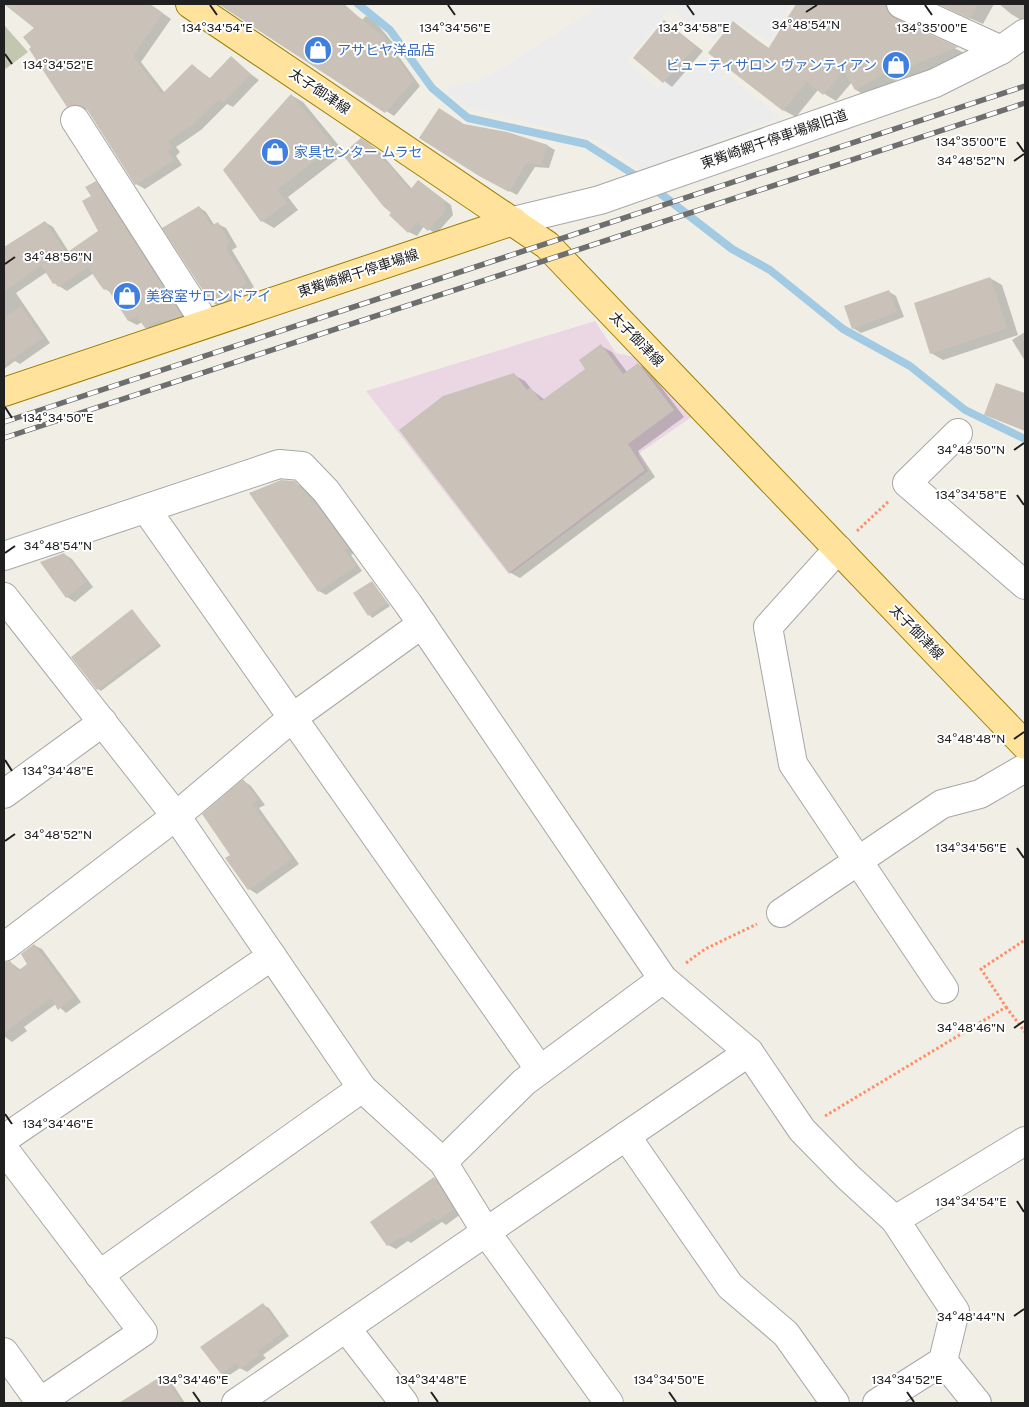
<svg xmlns="http://www.w3.org/2000/svg" width="1029" height="1407" font-family="'Public Sans','Noto Sans JP',sans-serif">
<rect width="100%" height="100%" fill="#f1efe5"/>
<polygon fill="#ebd7e4" points="595,321 616,353 644,359 696,414 638,454 648,471 509,575 366,391"/>
<polygon fill="#c3c7b0" points="4,25 28,52 4,70"/>
<polygon fill="#ececec" points="602,4 791,4 769,42 736,21 713,41 670,9 627,61 658,89 677,66 689,74 703,55 780,117 642,169 598,141 464,106 447,93 449,85 477,81 504,67"/>
<g fill="#0003">
<polygon points="4,4 149,4 171,19 141,62 165,93 192,65 211,79 238,65 259,80 233,107 227,104 201,130 176,147 180,152 176,156 182,165 145,189 136,184 88,109 76,111 68,106 36,28"/>
<polygon points="220,4 344,4 362,20 366,16 374,20 393,43 389,48 400,58 420,86 394,116"/>
<polygon points="798,4 899,4 897,13 900,20 968,55 904,81 900,78 868,97 856,90 852,82 836,101 818,90 796,117 783,110 734,23 770,49"/>
<polygon points="938,4 994,4 983,24"/>
<polygon points="999,4 1025,4 1025,20 1023,21 1011,14"/>
<polygon points="665,21 703,51 672,87 635,58"/>
<polygon points="291,95 303,102 345,153 369,144 378,150 412,189 419,181 451,205 453,215 436,234 424,226 417,236 409,232 344,154 288,197 298,210 274,228 262,221"/>
<polygon points="465,125 548,146 555,150 549,168 535,167 517,195 488,180"/>
<polygon points="96,183 104,188 189,320 154,332 145,327 142,322 137,325 129,321 110,292 105,289 94,273 67,291 54,283 47,272 16,293 50,343 20,364 15,361 4,369 4,248 45,222 53,227 69,252 100,232 92,197"/>
<polygon points="199,207 206,212 215,226 218,224 226,228 237,247 232,250 254,287 220,307 212,302"/>
<polygon points="990,278 1002,285 1018,335 943,360 931,353"/>
<polygon points="888,291 896,296 904,317 861,333 853,328"/>
<polygon points="1025,332 1025,361 1012,340"/>
<polygon points="601,346 612,352 627,372 638,364 649,371 684,417 638,451 655,477 520,578 509,572 514,375 525,381 532,390 545,400 587,369"/>
<polygon points="997,385 1025,395 1025,431 986,415"/>
<polygon points="294,482 302,487 321,507 354,553 351,555 362,571 326,595 319,591"/>
<polygon points="64,554 72,559 93,587 75,602 67,597 41,563"/>
<polygon points="372,582 390,606 372,618 355,594"/>
<polygon points="132,610 161,646 101,691 98,689"/>
<polygon points="244,781 251,786 265,805 259,808 299,864 257,894 249,889 232,855"/>
<polygon points="34,945 42,949 81,1002 66,1013 56,1004 24,1027 27,1031 12,1042 4,1036 4,967 10,962 21,970 29,964"/>
<polygon points="434,1178 442,1183 461,1214 446,1225 442,1222 411,1243 408,1241 396,1249 388,1245"/>
<polygon points="263,1305 269,1308 289,1336 263,1355 266,1358 247,1372 240,1368 228,1376 221,1373"/>
<polygon points="163,1376 170,1380 185,1403 119,1403"/>
</g>
<g fill="none" stroke-linecap="round" stroke-linejoin="round">
<g stroke="#a2cae2" stroke-width="8">
<polyline points="358,4 390,30 432,88 468,118 586,144 641,179"/>
<polyline points="652,187 732,249 770,270 843,329 910,366 965,410 1025,439"/>
</g>
</g>
<g fill="#cac2b8">
<polygon points="4,4 150,4 163,13 133,56 162,94 192,64 209,79 231,56 251,74 223,103 219,99 192,125 168,141 172,147 168,151 174,160 135,185 88,111 83,106 75,104 67,107 29,49 31,47 23,37 34,28"/>
<polygon points="218,4 342,4 386,38 383,43 393,52 413,81 385,113"/>
<polygon points="796,4 886,4 888,13 894,18 958,47 891,74 889,71 855,90 844,71 823,95 807,82 783,111 708,53 733,21 768,49"/>
<polygon points="938,4 978,4 970,19"/>
<polygon points="664,20 696,46 663,83 633,58"/>
<polygon points="291,94 334,146 277,190 287,203 261,222 223,170"/>
<polygon points="439,108 464,124 507,132 548,145 541,165 526,163 509,192 479,176 419,138"/>
<polygon points="361,138 370,144 410,190 418,180 444,200 445,211 428,231 417,222 408,233 389,215 391,213 383,206 342,154"/>
<polygon points="96,181 182,316 162,322 160,320 145,328 137,316 128,321 107,288 104,290 100,285 88,267 58,287 55,283 53,284 41,265 4,292 4,247 45,221 66,253 98,231 82,201 91,196 85,187"/>
<polygon points="199,206 211,226 218,222 230,243 225,246 247,283 211,303 162,228"/>
<polygon points="990,277 1007,328 930,354 914,303"/>
<polygon points="889,290 897,312 852,329 844,306"/>
<polygon points="21,306 43,338 4,365 4,318"/>
<polygon points="601,344 623,374 638,363 674,410 628,444 645,470 509,573 399,430 443,396 514,373 527,390 530,387 541,401 585,369 579,360"/>
<polygon points="996,383 1025,393 1025,430 984,415"/>
<polygon points="281,480 295,481 314,501 348,548 344,550 356,566 318,592 249,493"/>
<polygon points="64,553 86,582 66,598 40,562"/>
<polygon points="372,581 387,603 368,616 353,593"/>
<polygon points="132,609 158,644 97,690 71,657"/>
<polygon points="243,779 258,800 252,804 292,859 248,890 225,858 230,855 202,814"/>
<polygon points="34,944 74,997 58,1010 51,998 4,1033 4,962 10,961 18,971 27,964 21,954"/>
<polygon points="434,1177 454,1209 437,1221 434,1218 402,1239 400,1237 387,1246 370,1222"/>
<polygon points="263,1303 283,1332 258,1351 260,1354 240,1369 236,1363 221,1374 200,1347"/>
<polygon points="163,1375 182,1403 119,1403"/>
</g>
<g fill="none" stroke-linecap="round" stroke-linejoin="round">
<defs>
<g id="minor">
<polyline points="901,4 1001,50"/>
<polyline points="75,120 205,323"/>
<polyline points="513,221 600,200 935,83 1001,50 1025,33"/>
<polyline points="958,433 907,483 1025,585"/>
<polyline points="146,509 540,1070"/>
<polyline points="838,549 768,627 793,764 944,989"/>
<polyline points="4,556 279,464 302,466 326,491 409,605 663,979 749,1052"/>
<polyline points="4,597 176,816 362,1088 443,1162 486,1232 609,1403"/>
<polyline points="4,794 103,722"/>
<polyline points="781,913 942,804 980,794 1025,768"/>
<polyline points="4,947 176,816 292,718 422,624"/>
<polyline points="626,1136 730,1286 786,1334 835,1403"/>
<polyline points="4,1139 272,956"/>
<polyline points="4,1149 143,1332 40,1402 4,1352"/>
<polyline points="443,1162 524,1082 663,979"/>
<polyline points="99,1275 362,1088"/>
<polyline points="346,1328 404,1403"/>
<polyline points="943,1361 977,1403"/>
<polyline points="236,1403 749,1052 802,1130 848,1177 895,1220"/>
<polyline points="877,1403 943,1361 955,1311 895,1220 1025,1141"/>
</g>
<g id="major">
<polyline points="190,4 547,245 1025,745"/>
<polyline points="4,392 513,221"/>
</g>
</defs>
<use href="#minor" stroke="#a7a7a7" stroke-width="30"/>
<use href="#major" stroke="#9b7f00" stroke-width="30"/>
<g stroke="#ff8f68" stroke-width="3" stroke-dasharray="2.5 2.5" stroke-linecap="butt">
<polyline points="857,531 889,501"/>
<polyline points="686,963 705,949 757,924"/>
<polyline points="1006,1007 1025,1032"/>
<polyline points="825,1116 1006,1007 981,969 1025,940"/>
</g>
<use href="#minor" stroke="#fff" stroke-width="28"/>
<use href="#major" stroke="#ffe39c" stroke-width="28"/>
<defs>
<g id="rail">
<polyline points="4,422 1025,86"/>
<polyline points="4,438 1025,103"/>
</g>
</defs>
<use href="#rail" stroke="#6e6e6e" stroke-width="5.5"/>
<use href="#rail" stroke="#fff" stroke-width="4" stroke-dasharray="11" stroke-linecap="butt"/>
</g>
<path fill="none" stroke="#202020" stroke-width="2" d="M 210,5 L 217,15M 448,5 L 455,15M 687,5 L 694,15M 925,5 L 932,15M 806,12 L 817,5M 5,54 L 12,64M 1017,142 L 1024,152M 1014,161 L 1024,154M 5,264 L 15,257M 5,407 L 12,418M 1014,450 L 1024,443M 1017,495 L 1024,505M 5,553 L 15,546M 1014,739 L 1024,732M 5,760 L 12,771M 5,841 L 15,834M 1017,848 L 1024,858M 1014,1028 L 1024,1021M 5,1114 L 12,1124M 1017,1201 L 1024,1212M 1014,1316 L 1024,1309M 193,1392 L 200,1402M 431,1392 L 438,1402M 669,1392 L 676,1402M 907,1392 L 914,1402"/>
<defs>
<symbol id="shop-disc" viewBox="-11 -11 22 22"><circle r="9.5" fill="#3f7fe0" stroke="#fff"/><path d="M-5-2.5h2.3a2.7 3.5 0 0 1 5.4 0H5L5.5 6h-11ZM-1.5-2.5h3a1.5 2.3 0 0 0-3 0Z" fill="#fff"/></symbol>
</defs>
<g fill-rule="evenodd">
<use href="#shop-disc" x="302" y="34" width="32" height="32"/>
<use href="#shop-disc" x="880" y="49" width="32" height="32"/>
<use href="#shop-disc" x="259" y="136" width="32" height="32"/>
<use href="#shop-disc" x="111" y="280" width="32" height="32"/>
</g>
<g text-anchor="middle" dominant-baseline="central" stroke-width="4" stroke-linejoin="round" paint-order="stroke">
<g font-size="14" fill="#366cbe" stroke="#fff" text-anchor="start">
<text x="337" y="50">アサヒヤ洋品店</text>
<text x="877" y="65" text-anchor="end">ビューティサロン ヴァンティアン</text>
<text x="294" y="152">家具センター ムラセ</text>
<text x="146" y="296">美容室サロンドアイ</text>
</g>
<g font-size="14" fill="#202020" stroke="#fff">
<text transform="translate(320 91) rotate(34)">太子御津線</text>
<text transform="translate(774 139) rotate(-19)">東觜崎網干停車場線旧道</text>
<text transform="translate(358 273) rotate(-18)">東觜崎網干停車場線</text>
<text transform="translate(637 339) rotate(46)">太子御津線</text>
<text transform="translate(917 632) rotate(46)">太子御津線</text>
</g>
</g>
<g font-size="12" text-anchor="middle" fill="#202020" stroke="#fff" stroke-width="4" stroke-linejoin="round" paint-order="stroke">
<text x="806" y="29">34°48'54"N</text>
<text x="217" y="32">134°34'54"E</text>
<text x="455" y="32">134°34'56"E</text>
<text x="694" y="32">134°34'58"E</text>
<text x="932" y="32">134°35'00"E</text>
<text x="58" y="69">134°34'52"E</text>
<text x="971" y="146">134°35'00"E</text>
<text x="971" y="165">34°48'52"N</text>
<text x="58" y="261">34°48'56"N</text>
<text x="58" y="422">134°34'50"E</text>
<text x="971" y="454">34°48'50"N</text>
<text x="971" y="499">134°34'58"E</text>
<text x="58" y="550">34°48'54"N</text>
<text x="971" y="743">34°48'48"N</text>
<text x="58" y="775">134°34'48"E</text>
<text x="58" y="839">34°48'52"N</text>
<text x="971" y="852">134°34'56"E</text>
<text x="971" y="1032">34°48'46"N</text>
<text x="58" y="1128">134°34'46"E</text>
<text x="971" y="1206">134°34'54"E</text>
<text x="971" y="1321">34°48'44"N</text>
<text x="193" y="1384">134°34'46"E</text>
<text x="431" y="1384">134°34'48"E</text>
<text x="669" y="1384">134°34'50"E</text>
<text x="907" y="1384">134°34'52"E</text>
</g>
<rect width="1029" height="1407" fill="none" stroke="#202020" stroke-width="10"/>
</svg>
